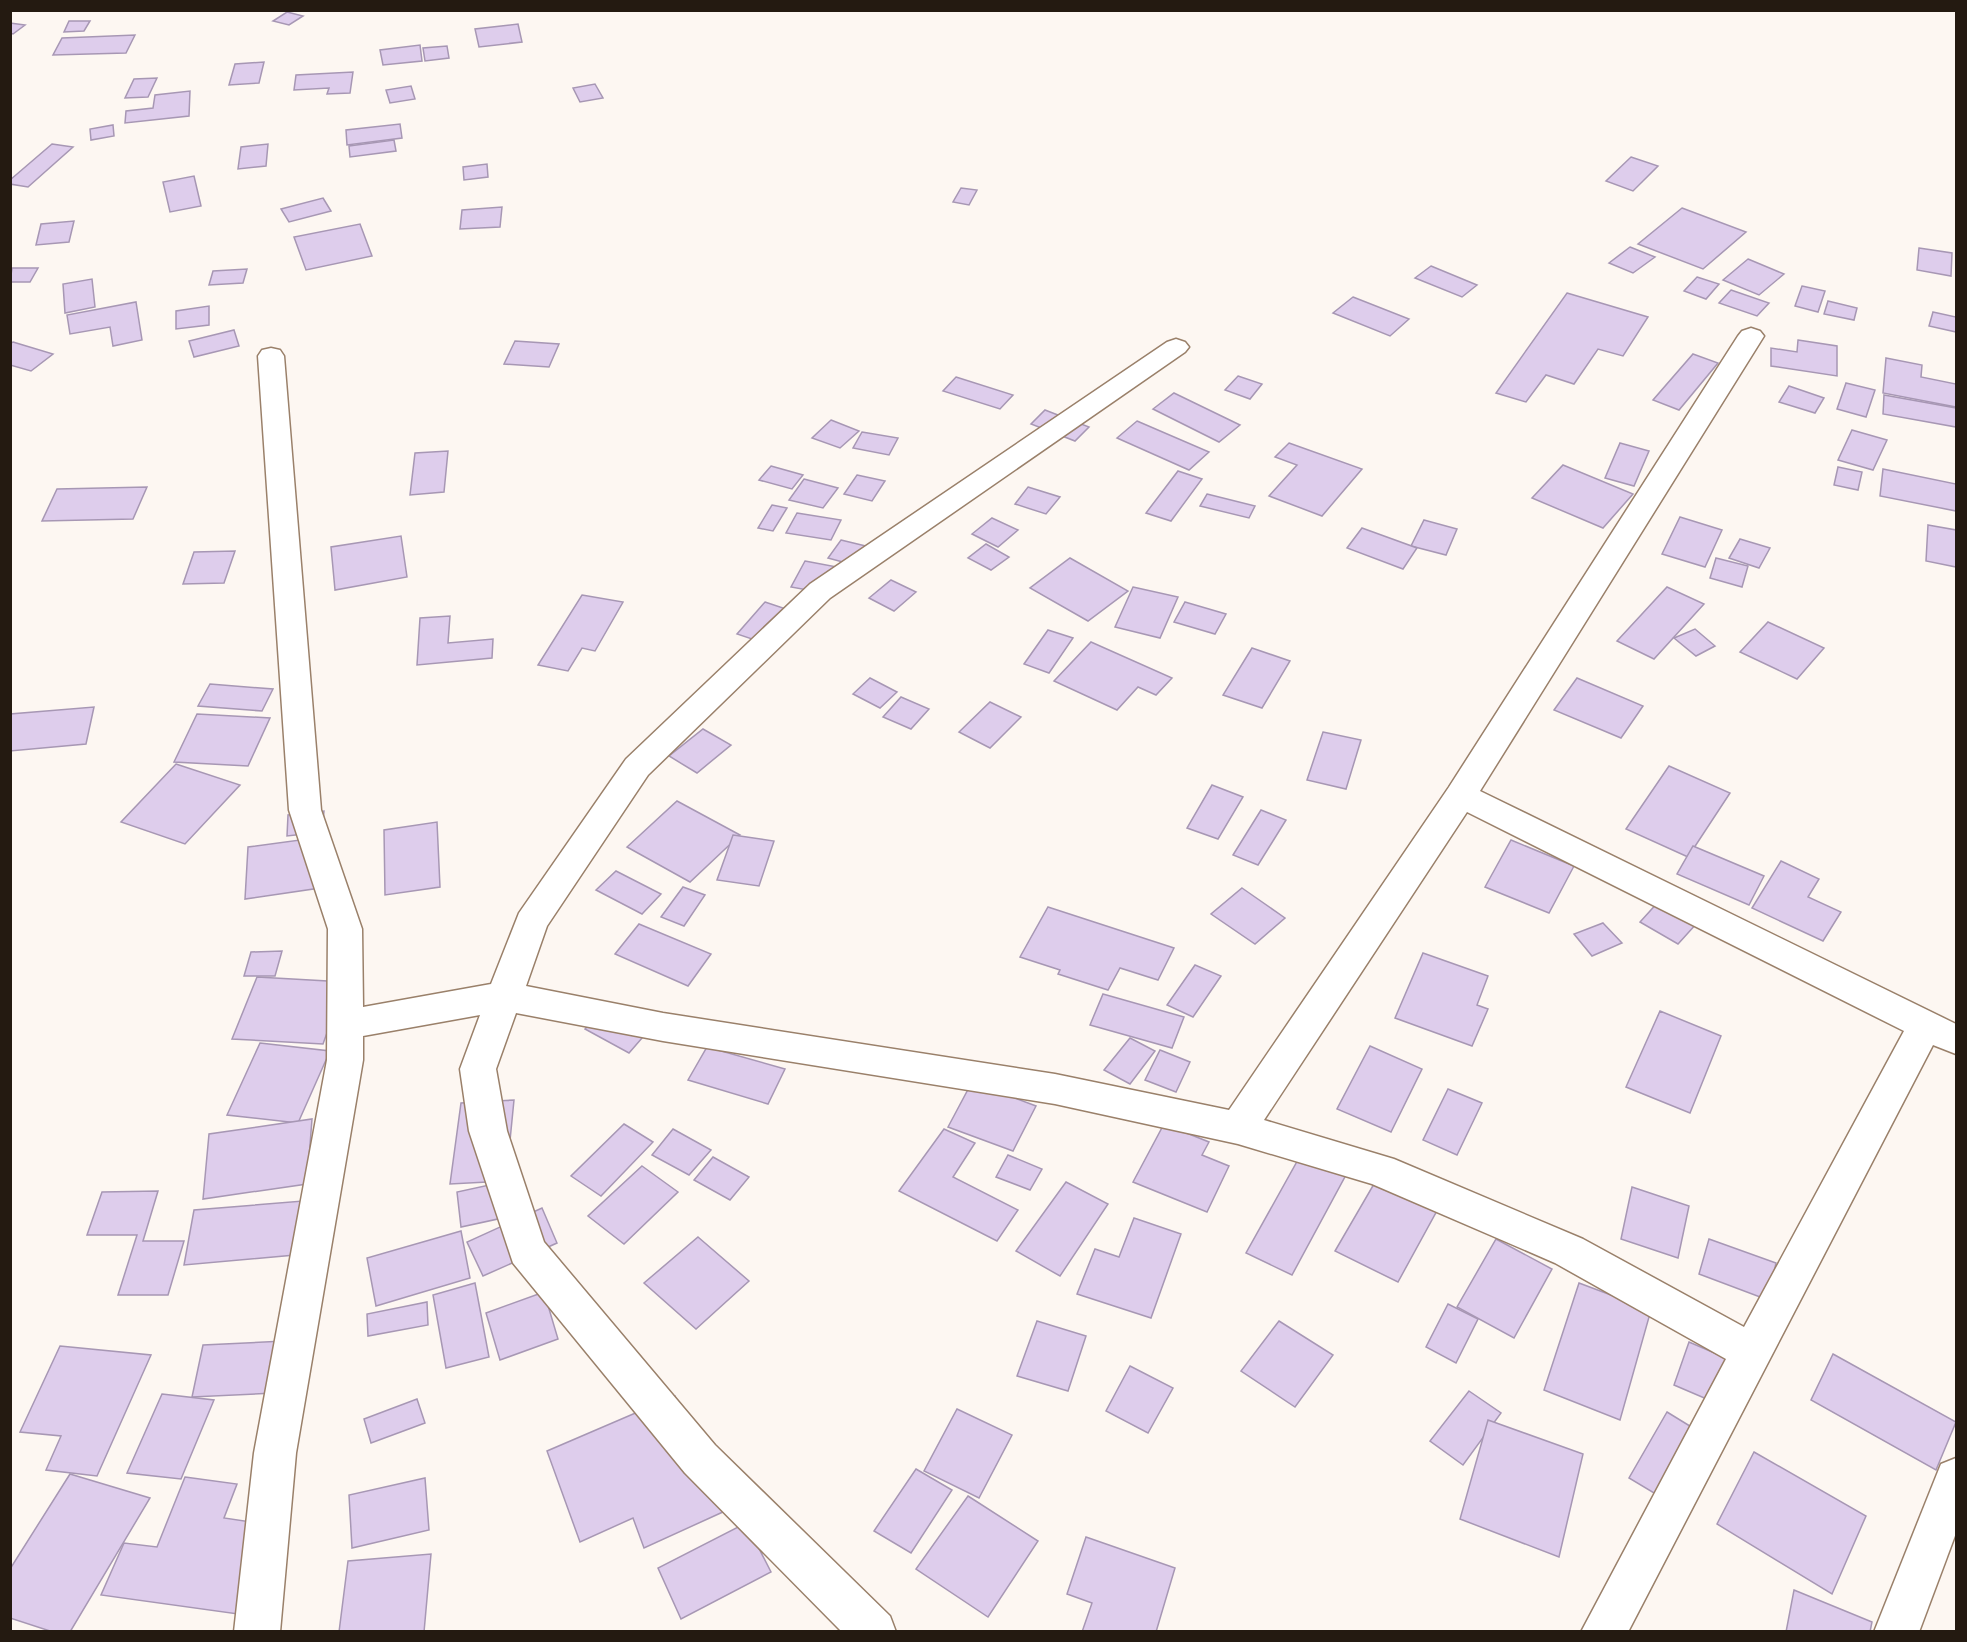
<svg xmlns="http://www.w3.org/2000/svg" width="1967" height="1642" font-family="'IBM Plex Sans',sans-serif">
<rect width="100%" height="100%" fill="#fdf7f2"/>
<g fill="#decdec" stroke="#a797b4" stroke-width="1.5">
<polygon points="287,12 303,16 289,25 273,21"/>
<polygon points="69,21 90,21 84,31 64,32"/>
<polygon points="10,23 25,25 13,34 10,33"/>
<polygon points="518,24 522,42 479,47 475,29"/>
<polygon points="135,35 126,53 53,55 62,38"/>
<polygon points="420,45 422,61 383,65 380,50"/>
<polygon points="447,46 449,58 425,61 423,48"/>
<polygon points="264,62 259,83 229,85 235,64"/>
<polygon points="353,72 350,93 327,94 329,88 294,90 296,75"/>
<polygon points="157,78 148,97 125,98 134,79"/>
<polygon points="595,84 603,98 580,102 573,88"/>
<polygon points="411,86 415,99 390,103 386,90"/>
<polygon points="190,91 189,116 125,123 126,111 153,108 155,95"/>
<polygon points="400,124 402,138 347,145 346,130"/>
<polygon points="113,125 114,136 91,140 90,129"/>
<polygon points="394,140 396,151 350,157 349,146"/>
<polygon points="52,144 73,147 28,187 10,184 10,180"/>
<polygon points="268,144 266,166 238,169 241,147"/>
<polygon points="1631,157 1658,166 1633,191 1606,181"/>
<polygon points="487,164 488,177 464,180 463,167"/>
<polygon points="194,176 201,206 170,212 163,182"/>
<polygon points="961,188 977,190 969,205 953,202"/>
<polygon points="323,198 331,211 289,222 281,209"/>
<polygon points="502,207 500,227 460,229 462,210"/>
<polygon points="1682,208 1746,232 1703,269 1638,244"/>
<polygon points="74,221 69,242 36,245 41,224"/>
<polygon points="360,224 372,256 306,270 294,237"/>
<polygon points="1630,247 1655,257 1633,273 1609,263"/>
<polygon points="1919,248 1952,253 1951,276 1917,270"/>
<polygon points="1748,259 1784,274 1759,295 1723,280"/>
<polygon points="1431,266 1477,285 1462,297 1415,278"/>
<polygon points="12,268 38,268 30,282 10,282"/>
<polygon points="247,269 243,283 209,285 213,271"/>
<polygon points="1697,277 1719,284 1706,299 1684,291"/>
<polygon points="92,279 95,307 65,313 63,284"/>
<polygon points="1802,286 1825,291 1818,312 1795,306"/>
<polygon points="1731,290 1769,303 1757,316 1719,303"/>
<polygon points="1567,293 1648,317 1623,356 1598,349 1574,384 1546,375 1526,402 1496,393"/>
<polygon points="1353,297 1409,319 1390,336 1333,313"/>
<polygon points="1828,301 1857,308 1854,320 1824,314"/>
<polygon points="136,302 142,340 113,346 110,327 70,334 67,315"/>
<polygon points="209,306 209,325 176,329 176,311"/>
<polygon points="1933,312 1956,317 1956,332 1929,326"/>
<polygon points="234,330 239,346 194,357 189,341"/>
<polygon points="1798,340 1837,346 1837,376 1771,366 1771,348 1797,352"/>
<polygon points="515,341 559,344 549,367 504,364"/>
<polygon points="13,342 53,354 31,371 10,365 10,344"/>
<polygon points="1693,354 1718,363 1679,410 1653,400"/>
<polygon points="1886,358 1922,365 1921,377 1956,384 1956,407 1883,393"/>
<polygon points="1238,376 1262,384 1250,399 1225,390"/>
<polygon points="956,377 1013,395 1000,409 943,391"/>
<polygon points="1846,383 1875,390 1866,417 1837,409"/>
<polygon points="1789,386 1824,398 1815,413 1779,402"/>
<polygon points="1174,393 1240,425 1219,442 1153,409"/>
<polygon points="1884,395 1956,408 1956,427 1883,414"/>
<polygon points="1045,410 1089,427 1075,441 1031,424"/>
<polygon points="831,420 859,431 840,448 812,438"/>
<polygon points="1137,421 1209,452 1189,470 1117,438"/>
<polygon points="1852,430 1887,440 1873,470 1838,460"/>
<polygon points="862,432 898,438 889,455 853,448"/>
<polygon points="1289,443 1362,469 1322,516 1269,496 1297,465 1275,457"/>
<polygon points="1620,443 1649,451 1634,486 1605,478"/>
<polygon points="448,451 444,492 410,495 415,453"/>
<polygon points="1563,465 1633,494 1603,528 1532,498"/>
<polygon points="771,466 803,475 792,489 759,480"/>
<polygon points="1838,467 1862,472 1858,490 1834,485"/>
<polygon points="1883,469 1956,484 1956,511 1880,496"/>
<polygon points="1178,471 1202,479 1171,521 1146,513"/>
<polygon points="857,475 885,481 872,501 844,494"/>
<polygon points="804,479 838,488 823,508 789,500"/>
<polygon points="147,487 133,519 42,521 57,489"/>
<polygon points="1028,487 1060,497 1046,514 1015,504"/>
<polygon points="1207,494 1255,506 1249,518 1200,506"/>
<polygon points="772,505 787,508 773,531 758,528"/>
<polygon points="797,513 841,520 831,540 786,533"/>
<polygon points="1680,517 1722,530 1705,567 1662,554"/>
<polygon points="992,518 1018,530 998,547 972,534"/>
<polygon points="1424,520 1457,529 1446,555 1411,546"/>
<polygon points="1928,525 1956,530 1956,567 1926,561"/>
<polygon points="1362,528 1417,548 1403,569 1347,548"/>
<polygon points="401,536 407,577 335,590 331,547"/>
<polygon points="1740,539 1770,548 1759,568 1729,558"/>
<polygon points="841,540 874,548 861,567 828,558"/>
<polygon points="986,544 1009,557 991,570 968,558"/>
<polygon points="235,551 224,583 183,584 194,552"/>
<polygon points="1070,558 1128,591 1088,621 1030,588"/>
<polygon points="1716,558 1748,566 1742,587 1710,578"/>
<polygon points="805,561 837,567 824,593 791,587"/>
<polygon points="891,580 916,592 894,611 869,598"/>
<polygon points="1133,587 1178,597 1160,638 1115,627"/>
<polygon points="1667,587 1704,604 1654,659 1617,641"/>
<polygon points="582,595 623,602 595,651 582,648 568,671 538,665"/>
<polygon points="765,602 795,612 767,644 737,634"/>
<polygon points="1185,602 1226,614 1215,634 1174,622"/>
<polygon points="450,616 448,643 493,639 492,658 417,665 420,618"/>
<polygon points="1768,622 1824,648 1797,679 1740,652"/>
<polygon points="1695,629 1715,646 1696,656 1674,638"/>
<polygon points="1048,630 1073,638 1049,673 1024,664"/>
<polygon points="1091,642 1172,678 1156,695 1138,687 1117,710 1054,681"/>
<polygon points="1252,648 1290,661 1262,708 1223,695"/>
<polygon points="870,678 897,692 880,708 853,694"/>
<polygon points="1577,678 1643,706 1621,738 1554,710"/>
<polygon points="210,684 273,689 262,711 198,706"/>
<polygon points="901,697 929,709 911,729 883,717"/>
<polygon points="990,702 1021,717 990,748 959,732"/>
<polygon points="94,707 86,744 10,751 10,714"/>
<polygon points="197,714 270,718 248,766 174,762"/>
<polygon points="703,729 731,745 697,773 669,756"/>
<polygon points="1323,732 1361,740 1346,789 1307,780"/>
<polygon points="176,764 240,785 185,844 121,822"/>
<polygon points="1669,766 1730,793 1688,857 1626,829"/>
<polygon points="1212,785 1243,797 1218,839 1187,828"/>
<polygon points="677,801 740,835 690,882 627,847"/>
<polygon points="1261,810 1286,820 1258,865 1233,855"/>
<polygon points="324,811 322,832 287,836 288,815"/>
<polygon points="437,822 440,887 385,895 384,830"/>
<polygon points="733,835 774,841 759,886 717,880"/>
<polygon points="322,837 320,888 245,899 248,847"/>
<polygon points="1511,840 1574,866 1549,913 1485,887"/>
<polygon points="1693,846 1764,876 1749,905 1677,874"/>
<polygon points="1781,861 1819,879 1808,897 1841,912 1823,941 1752,908"/>
<polygon points="616,871 661,894 642,914 596,890"/>
<polygon points="683,887 705,895 684,926 661,917"/>
<polygon points="1242,888 1285,918 1255,944 1211,914"/>
<polygon points="1660,900 1698,922 1678,944 1640,922"/>
<polygon points="1048,907 1174,948 1158,980 1120,968 1108,990 1058,974 1060,970 1020,957"/>
<polygon points="1603,923 1622,943 1592,956 1574,934"/>
<polygon points="639,924 711,954 688,986 615,954"/>
<polygon points="282,951 275,976 244,976 251,952"/>
<polygon points="1423,953 1488,976 1477,1005 1488,1009 1472,1046 1395,1018"/>
<polygon points="1195,965 1221,976 1193,1017 1167,1005"/>
<polygon points="257,977 345,982 323,1044 232,1039"/>
<polygon points="1103,994 1184,1017 1172,1048 1090,1025"/>
<polygon points="605,1007 649,1030 629,1053 585,1029"/>
<polygon points="1660,1011 1721,1036 1690,1113 1626,1087"/>
<polygon points="1130,1038 1155,1051 1130,1084 1104,1070"/>
<polygon points="260,1043 330,1051 298,1123 227,1115"/>
<polygon points="1370,1046 1422,1069 1391,1132 1337,1109"/>
<polygon points="707,1047 785,1069 768,1104 688,1080"/>
<polygon points="1160,1050 1190,1062 1176,1092 1145,1080"/>
<polygon points="972,1082 1036,1106 1013,1151 948,1127"/>
<polygon points="1448,1089 1482,1103 1457,1155 1423,1140"/>
<polygon points="514,1100 506,1181 450,1184 461,1103"/>
<polygon points="312,1119 307,1184 203,1199 209,1134"/>
<polygon points="624,1124 653,1142 601,1196 571,1176"/>
<polygon points="1164,1124 1209,1142 1202,1155 1229,1166 1207,1212 1133,1182"/>
<polygon points="673,1129 711,1150 689,1175 652,1155"/>
<polygon points="944,1129 975,1143 953,1177 1018,1210 997,1241 899,1191"/>
<polygon points="1309,1140 1354,1160 1292,1275 1246,1253"/>
<polygon points="1008,1155 1042,1169 1030,1190 996,1177"/>
<polygon points="713,1157 749,1177 730,1200 694,1180"/>
<polygon points="642,1166 678,1192 624,1244 588,1216"/>
<polygon points="1378,1177 1439,1207 1398,1282 1335,1251"/>
<polygon points="517,1179 521,1214 461,1227 457,1192"/>
<polygon points="1066,1182 1108,1204 1060,1276 1016,1251"/>
<polygon points="1632,1187 1689,1206 1678,1258 1621,1239"/>
<polygon points="158,1191 143,1241 184,1241 168,1295 118,1295 137,1235 87,1235 102,1192"/>
<polygon points="303,1201 295,1255 184,1265 194,1210"/>
<polygon points="542,1208 557,1243 483,1276 467,1242"/>
<polygon points="1134,1218 1181,1234 1151,1318 1077,1294 1095,1249 1119,1257"/>
<polygon points="461,1231 470,1278 376,1306 367,1258"/>
<polygon points="698,1237 749,1281 696,1329 644,1283"/>
<polygon points="1496,1239 1552,1269 1514,1338 1457,1307"/>
<polygon points="1709,1239 1776,1263 1768,1300 1699,1274"/>
<polygon points="475,1283 489,1357 446,1368 433,1295"/>
<polygon points="1579,1283 1651,1310 1620,1420 1544,1390"/>
<polygon points="544,1292 558,1339 500,1360 486,1313"/>
<polygon points="427,1302 428,1325 368,1336 367,1314"/>
<polygon points="1448,1304 1478,1319 1456,1363 1426,1347"/>
<polygon points="1037,1321 1086,1336 1068,1391 1017,1376"/>
<polygon points="1279,1321 1333,1355 1295,1407 1241,1371"/>
<polygon points="284,1341 274,1393 192,1397 203,1345"/>
<polygon points="1689,1342 1731,1360 1716,1403 1674,1385"/>
<polygon points="60,1346 151,1355 97,1476 46,1470 61,1436 20,1432"/>
<polygon points="1833,1354 1956,1422 1936,1470 1811,1400"/>
<polygon points="1130,1366 1173,1388 1148,1433 1106,1411"/>
<polygon points="1469,1391 1501,1413 1463,1465 1430,1441"/>
<polygon points="162,1394 214,1400 181,1479 127,1473"/>
<polygon points="675,1396 725,1511 644,1548 633,1518 580,1542 547,1451"/>
<polygon points="417,1399 425,1423 371,1443 364,1419"/>
<polygon points="957,1409 1012,1435 979,1498 924,1471"/>
<polygon points="1667,1412 1716,1442 1679,1508 1629,1478"/>
<polygon points="1488,1420 1583,1454 1559,1557 1460,1519"/>
<polygon points="1754,1452 1866,1516 1832,1594 1717,1524"/>
<polygon points="916,1469 952,1490 911,1553 874,1531"/>
<polygon points="70,1474 150,1498 70,1632 53,1632 10,1618 10,1569"/>
<polygon points="185,1477 237,1484 224,1518 271,1525 238,1614 101,1595 124,1543 157,1547"/>
<polygon points="425,1478 429,1530 352,1548 349,1495"/>
<polygon points="968,1496 1038,1541 988,1617 916,1569"/>
<polygon points="746,1523 771,1572 681,1619 658,1568"/>
<polygon points="1086,1537 1175,1568 1156,1632 1082,1632 1092,1603 1067,1594"/>
<polygon points="431,1554 424,1632 339,1632 348,1561"/>
<polygon points="1794,1590 1872,1622 1870,1632 1786,1632"/>
</g>
<g fill="none" stroke-linecap="round" stroke-linejoin="round">
<defs>
<g id="street">
<path d="M 1751,328 L 1760,331 L 1764,336 L 1480,791 L 1956,1024 L 1956,1054 L 1933,1045 L 1628,1632 L 1581,1632 L 1726,1359 L 1555,1263 L 1372,1184 L 1238,1144 L 1055,1104 L 663,1041 L 516,1013 L 496,1069 L 507,1131 L 544,1242 L 715,1445 L 890,1616 L 896,1632 L 842,1632 L 685,1473 L 513,1263 L 469,1131 L 460,1069 L 480,1015 L 363,1036 L 363,1060 L 296,1453 L 280,1632 L 234,1632 L 254,1453 L 327,1060 L 328,929 L 289,810 L 258,356 L 262,350 L 271,348 L 280,350 L 284,356 L 321,810 L 362,929 L 363,1007 L 491,984 L 519,913 L 626,759 L 810,584 L 1167,342 L 1176,339 L 1185,342 L 1189,347 L 1185,352 L 830,598 L 648,775 L 547,926 L 526,986 L 663,1013 L 1055,1074 L 1229,1110 L 1449,787 L 1738,336 L 1742,331 ZM 1467,812 L 1904,1031 L 1744,1327 L 1583,1239 L 1394,1159 L 1264,1120 Z"/>
<polygon points="1956,1458 1956,1533 1919,1632 1874,1632 1941,1464"/>
</g>
</defs>
<use href="#street" stroke="#9a806a" stroke-width="3"/>
<use href="#street" fill="#fff" fill-rule="evenodd"/>
</g>
<rect width="1967" height="1642" fill="none" stroke="#241a11" stroke-width="24"/>
</svg>
